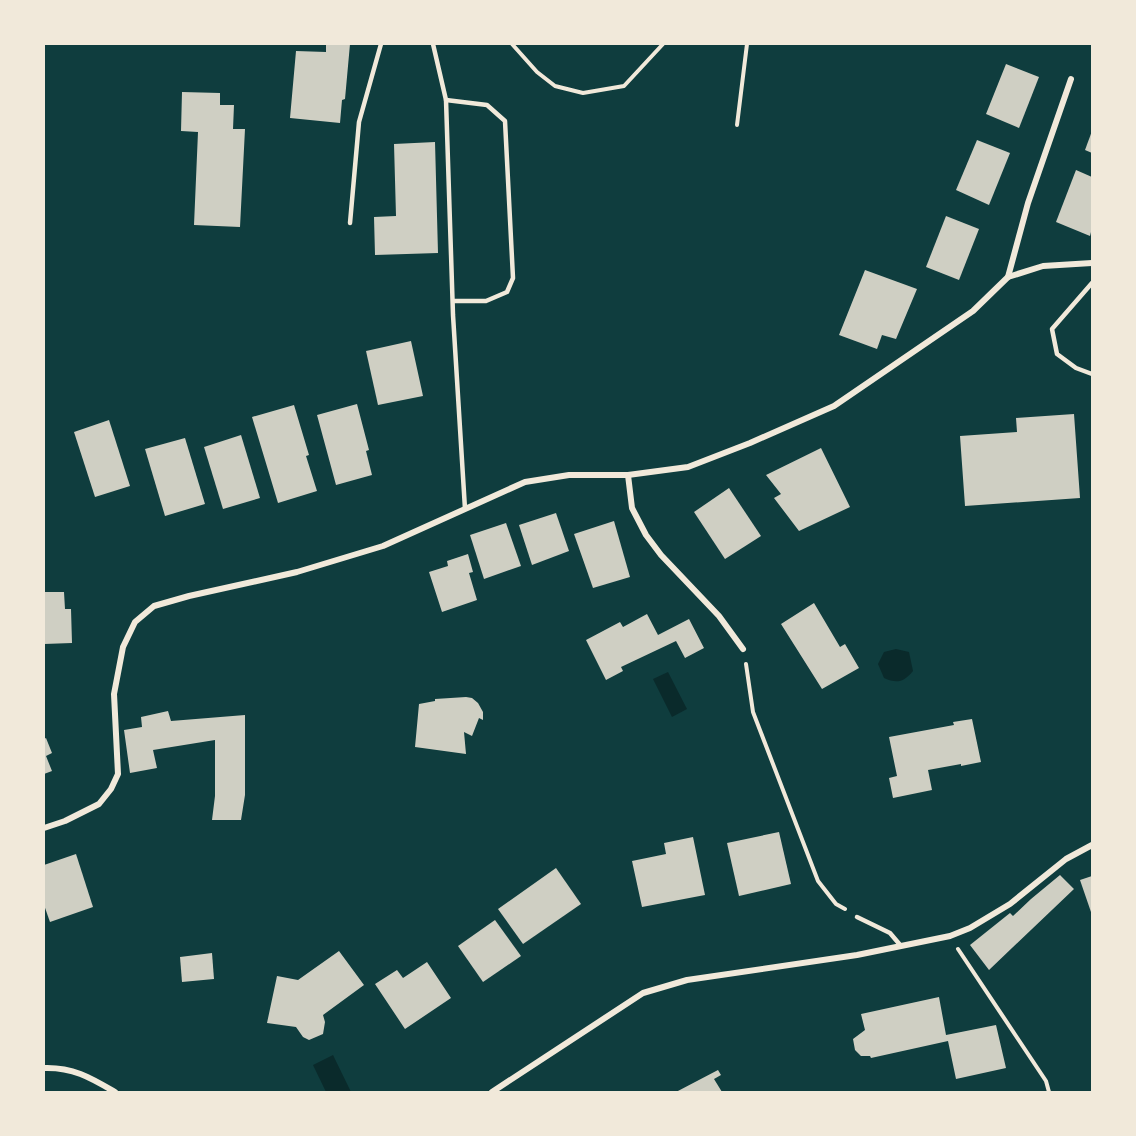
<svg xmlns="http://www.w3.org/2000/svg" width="1136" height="1136" font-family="'Roboto Condensed',sans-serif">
<rect width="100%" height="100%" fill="#0f3d3e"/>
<g fill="#0a2a2b">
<path d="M 896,649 L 909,652 L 913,671 C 904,682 897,684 884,678 L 878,664 L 884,652 Z"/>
<polygon points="668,672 687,709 672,717 653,679"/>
<polygon points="333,1055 351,1092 326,1092 313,1065"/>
</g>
<g fill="#cfcfc3">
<polygon points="326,44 350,44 345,99 342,100 340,123 290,118 296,51 326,52"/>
<polygon points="1006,64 1039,77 1019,128 986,114"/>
<polygon points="182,92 220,93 220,105 234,105 233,129 245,129 240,227 194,225 198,132 181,131"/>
<polygon points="1092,131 1092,153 1085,150"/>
<polygon points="977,140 1010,153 989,205 956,190"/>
<polygon points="435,142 438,253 375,255 374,217 396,216 394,144"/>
<polygon points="1076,170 1092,177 1092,228 1090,236 1056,222"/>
<polygon points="946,216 979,229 959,280 926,267"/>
<polygon points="865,270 917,289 896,339 882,335 877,349 839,335"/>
<polygon points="411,341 423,396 378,405 366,351"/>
<polygon points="357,404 369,450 366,451 372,475 336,485 317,415"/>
<polygon points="294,405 309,455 306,456 317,491 278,503 252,417"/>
<polygon points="1074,414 1080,498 965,506 960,436 1017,432 1016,418"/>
<polygon points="109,420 130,486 95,497 74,432"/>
<polygon points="241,435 260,498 223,509 204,447"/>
<polygon points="185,438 205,504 165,516 145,449"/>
<polygon points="821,448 850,507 799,531 774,498 781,494 766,475"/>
<polygon points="729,488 761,536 725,559 694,512"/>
<polygon points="556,513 569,551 532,565 519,525"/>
<polygon points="614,521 630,577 593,588 574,534"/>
<polygon points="506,523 521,566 484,579 470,535"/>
<polygon points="468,554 473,572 469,573 477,600 442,612 429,572 448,566 447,561"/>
<polygon points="44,592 64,592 65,609 71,609 72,643 44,644"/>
<polygon points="814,603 840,647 845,644 859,668 822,689 781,624"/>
<polygon points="647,614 658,635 689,619 704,648 685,658 676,641 621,667 623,671 606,680 586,640 620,622 623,627"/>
<polygon points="466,697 472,698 478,703 483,712 483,720 479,718 472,736 464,732 466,754 415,747 419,704 435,701 435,699"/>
<polygon points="168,711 171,721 245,715 245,795 241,820 212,820 215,796 215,740 153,750 157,768 130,773 124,730 142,727 141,717"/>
<polygon points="972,719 981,762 961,766 961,764 928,770 932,790 893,798 889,778 897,776 889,737 954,725 953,722"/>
<polygon points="46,738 52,753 46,756 52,771 44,774 44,739"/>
<polygon points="779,832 791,884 739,896 727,843"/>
<polygon points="693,837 705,895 642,907 632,861 666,854 664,843"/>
<polygon points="76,854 93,907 50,922 44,905 44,865"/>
<polygon points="556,868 581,904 523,944 498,909"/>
<polygon points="1060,875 1074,889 989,970 970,945 1010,913 1013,916 1031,899"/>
<polygon points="1092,876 1092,915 1080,880"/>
<polygon points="495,920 521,956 483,982 458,946"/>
<polygon points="339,951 364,985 323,1015 325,1022 323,1034 309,1040 303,1037 296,1027 267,1023 277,976 298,980"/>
<polygon points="212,953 214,979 182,982 180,957"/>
<polygon points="427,962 451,998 405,1029 375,984 397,970 403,978"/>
<polygon points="939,997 946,1035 996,1025 1006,1068 956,1079 948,1041 871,1058 870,1056 861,1056 855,1050 853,1039 865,1030 861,1014"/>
<polygon points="718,1070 721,1075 714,1079 722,1092 676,1092"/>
</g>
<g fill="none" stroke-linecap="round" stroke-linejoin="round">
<g stroke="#f1e9da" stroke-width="4">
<polyline points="512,44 537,72 555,86 583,93 624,86 663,44"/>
<polyline points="737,125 747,44"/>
<polyline points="746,664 753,712 818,881 836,904 845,909"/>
<polyline points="958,949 1046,1081 1049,1092"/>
</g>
<g stroke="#f1e9da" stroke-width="4.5">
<polyline points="433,44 446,100 453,315 465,509"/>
<polyline points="446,100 487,105 505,121 513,278 507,292 486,301 454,301"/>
<polyline points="350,223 359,122 381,44"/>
<polyline points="1092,283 1052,329 1057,354 1076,368 1092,374"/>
<polyline points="857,917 890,933 901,946"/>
</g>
<g stroke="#f1e9da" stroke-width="6">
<polyline points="1008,277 1028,203 1071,79"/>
<polyline points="628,475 632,508 646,535 661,555 719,616 743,649"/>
<polyline points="44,828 65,821 99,804 111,789 118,774 114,694 123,647 135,622 154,606 189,596 297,572 383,546 525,482 569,475 628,475 688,467 750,443 834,406 973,311 1008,277 1043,266 1092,263"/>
<path d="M 44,1068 C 73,1067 91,1078 115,1092"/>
<polyline points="492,1092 643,993 687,980 857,955 950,936 970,928 1010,904 1066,859 1092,845"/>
</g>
</g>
<rect width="1136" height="1136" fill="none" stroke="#f1e9da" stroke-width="90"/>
</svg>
